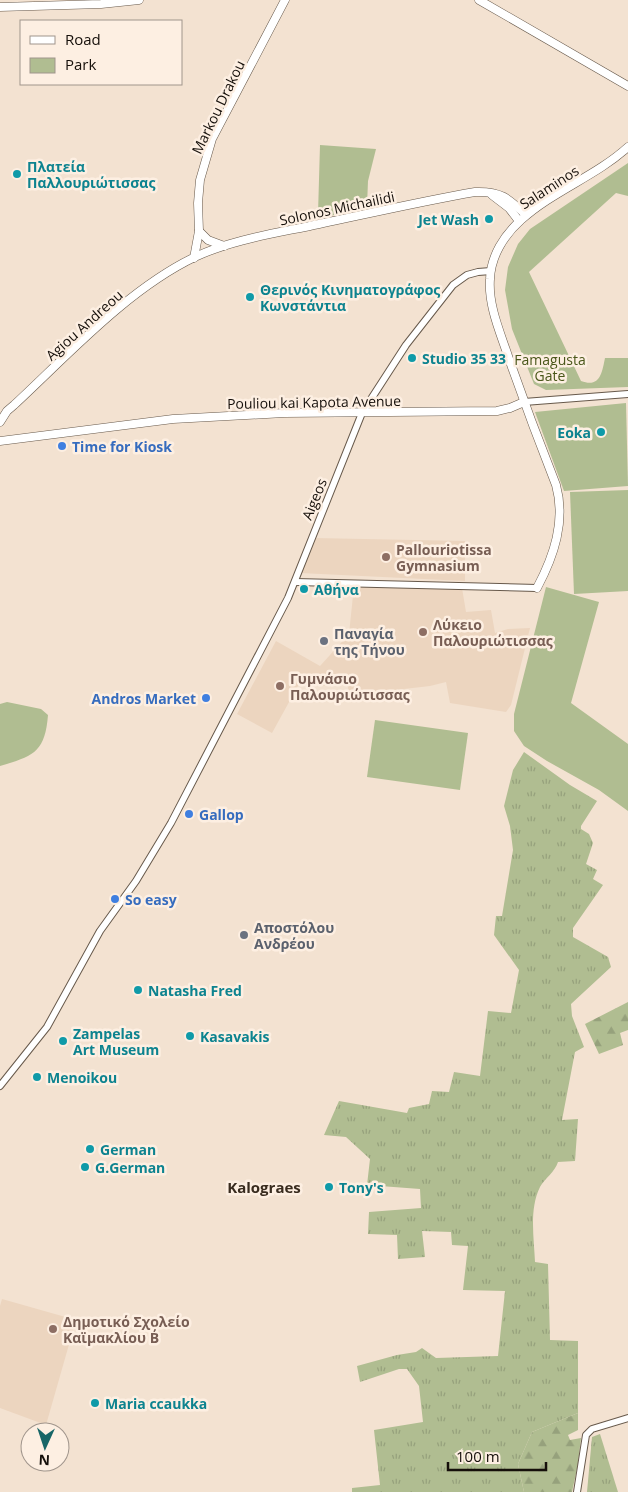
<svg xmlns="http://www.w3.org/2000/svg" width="628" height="1492" font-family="'Open Sans',sans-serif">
<defs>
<pattern id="grass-tufts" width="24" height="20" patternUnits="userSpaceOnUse" patternTransform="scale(1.25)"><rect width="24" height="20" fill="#b0bd91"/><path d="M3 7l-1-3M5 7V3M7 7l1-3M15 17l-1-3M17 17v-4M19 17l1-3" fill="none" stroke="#96a17c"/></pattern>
<pattern id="forest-firs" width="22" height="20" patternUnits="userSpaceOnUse" patternTransform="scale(1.25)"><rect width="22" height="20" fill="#b0bd91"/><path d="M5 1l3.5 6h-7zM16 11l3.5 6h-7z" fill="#96a17c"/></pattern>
</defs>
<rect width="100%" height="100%" fill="#f3e2d1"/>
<g fill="#ecd5bf">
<polygon points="314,538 465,541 465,581 300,573"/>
<polygon points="354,586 462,588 466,612 491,610 495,633 508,629 530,628 511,705 506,712 450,703 446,682 430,686 352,695 349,693 347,682 321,686 299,684 272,733 237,714 276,641 320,666 349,634"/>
<polygon points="2,1299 76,1320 46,1425 0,1408 0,1306"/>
</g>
<g fill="url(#grass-tufts)">
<path d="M 524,752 L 570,785 L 597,801 L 581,826 L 581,829 L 589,834 L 593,843 L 586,864 L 597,870 L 593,879 L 603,885 L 573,928 L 573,937 L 608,957 L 611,967 L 571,1004 L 572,1016 L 584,1047 L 575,1052 L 562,1120 L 578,1119 L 575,1161 L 558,1162 C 555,1172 545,1178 540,1187 C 529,1209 534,1238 535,1262 L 548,1264 L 550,1340 L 578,1341 L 578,1413 L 532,1432 L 518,1464 L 524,1492 L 352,1492 L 352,1488 L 380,1485 L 374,1430 L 423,1422 L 419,1386 L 407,1369 L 399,1369 L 360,1382 L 357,1366 L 397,1355 L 416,1352 L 422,1348 L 436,1358 L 498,1356 L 505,1291 L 463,1290 L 468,1246 L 452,1245 L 451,1232 L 422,1231 L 425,1257 L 398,1259 L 397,1235 L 368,1234 L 369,1212 L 421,1208 L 420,1189 L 367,1185 L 370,1159 L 346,1137 L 324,1135 L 339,1101 L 407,1113 L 409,1108 L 429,1104 L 432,1091 L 449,1092 L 454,1072 L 480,1076 L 488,1011 L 511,1013 L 519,970 L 494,935 L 496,916 L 502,916 L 513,850 L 510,826 L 504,806 L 513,770 Z"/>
<polygon points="600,1434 618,1492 587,1492 592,1437"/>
</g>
<g fill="url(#forest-firs)">
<polygon points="628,1002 628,1030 620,1033 623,1045 599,1054 585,1024"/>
<polygon points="578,1413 578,1430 568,1435 570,1440 581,1438 578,1464 572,1492 524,1492 518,1464 532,1432"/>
</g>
<g fill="#b0bd91">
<polygon points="320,145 376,149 368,181 367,206 365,209 324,217 318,214"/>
<path d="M 628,163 L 628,196 L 616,193 L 529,272 L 581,381 C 600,388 602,373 605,358 L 628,358 L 628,387 L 546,390 L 534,384 L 512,329 L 505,290 L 508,267 L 518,244 L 530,229 Z"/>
<polygon points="626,403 628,486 564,491 535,412"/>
<polygon points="628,490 628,591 574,594 570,492"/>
<polygon points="546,587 599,602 571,703 628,744 628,811 599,790 547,761 524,746 514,731 514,714"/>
<path d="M 7,702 L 41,709 L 48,715 C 45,753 33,756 0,766 L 0,704 Z"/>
<polygon points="375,720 468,733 460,790 367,777"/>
</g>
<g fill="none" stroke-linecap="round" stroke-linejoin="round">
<defs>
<g id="tertiary">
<polyline points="524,402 628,394"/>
<polyline points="295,582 537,588"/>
<polyline points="0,1086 47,1027 100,931 136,881 171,823 288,598 362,413 406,345 453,285 467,275 478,272 491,271"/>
<polyline points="577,1492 586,1435 592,1429 628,1418"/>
</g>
<g id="secondary">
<polyline points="479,0 628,86"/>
<polyline points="492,195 509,208 519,221"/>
<polyline points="199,231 208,240 224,246"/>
<polyline points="194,258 199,231 198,203 200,180 212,139 285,0"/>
<path d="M 0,422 L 7,411 L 14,405 C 68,355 128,289 195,257 C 233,239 278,233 319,224 C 371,213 423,201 475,192 C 501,191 508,198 526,215"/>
</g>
<g id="primary">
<polyline points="0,7 101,4 139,0"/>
<polyline points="0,441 173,419 284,413 497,411 510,408 524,402"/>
<path d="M 537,588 C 554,556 566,521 556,485 C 539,442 523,399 508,356 C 500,332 488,305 490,279 C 491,256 504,235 521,220 C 553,191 596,176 628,147"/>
</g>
</defs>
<use href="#tertiary" stroke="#67594b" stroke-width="8"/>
<use href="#secondary" stroke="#67594b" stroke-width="9"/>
<use href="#primary" stroke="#67594b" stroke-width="9"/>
<use href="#tertiary" stroke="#fff" stroke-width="6"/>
<use href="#secondary" stroke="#fff" stroke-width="8"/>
<use href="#primary" stroke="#fff" stroke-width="8"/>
</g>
<g fill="#0f9aa8" stroke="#fdefe2" stroke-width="2">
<circle cx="17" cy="174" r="5"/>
<circle cx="489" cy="219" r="5"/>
<circle cx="250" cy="297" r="5"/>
<circle cx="412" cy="358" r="5"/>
<circle cx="601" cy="432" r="5"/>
<circle cx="304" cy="589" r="5"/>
<circle cx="138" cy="990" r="5"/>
<circle cx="190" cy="1036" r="5"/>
<circle cx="63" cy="1041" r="5"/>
<circle cx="37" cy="1077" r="5"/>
<circle cx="90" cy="1149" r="5"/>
<circle cx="85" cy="1167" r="5"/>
<circle cx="329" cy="1187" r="5"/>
<circle cx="95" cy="1403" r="5"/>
</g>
<g fill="#3f7fe0" stroke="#fdefe2" stroke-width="2">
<circle cx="62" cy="446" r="5"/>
<circle cx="206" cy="698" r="5"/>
<circle cx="189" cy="814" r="5"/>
<circle cx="115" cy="899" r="5"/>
</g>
<g fill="#8d6e63" stroke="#fdefe2" stroke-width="2">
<circle cx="386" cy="557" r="5"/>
<circle cx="423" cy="632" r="5"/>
<circle cx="280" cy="686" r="5"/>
<circle cx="53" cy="1329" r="5"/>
</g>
<g fill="#6b7280" stroke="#fdefe2" stroke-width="2">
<circle cx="324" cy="641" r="5"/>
<circle cx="244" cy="935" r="5"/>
</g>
<g text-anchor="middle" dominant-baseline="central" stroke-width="5" stroke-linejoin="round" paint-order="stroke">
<g font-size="14" fill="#150f0a" stroke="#fdefe2">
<text transform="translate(218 107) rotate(-64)">Markou Drakou</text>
<text transform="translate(549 187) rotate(-33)">Salaminos</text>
<text transform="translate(337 208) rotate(-12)">Solonos Michailidi</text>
<text transform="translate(84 325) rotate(-42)">Agiou Andreou</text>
<text transform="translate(314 402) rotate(-1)">Pouliou kai Kapota Avenue</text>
<text transform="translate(314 499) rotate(-68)">Aigeos</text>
</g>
<g font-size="14" font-weight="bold" fill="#0d838f" stroke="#fdefe2" text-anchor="start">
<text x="27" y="166">Πλατεία<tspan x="27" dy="16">Παλλουριώτισσας</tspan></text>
<text x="479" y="219" text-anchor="end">Jet Wash</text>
<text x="260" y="289">Θερινός Κινηματογράφος<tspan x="260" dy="16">Κωνστάντια</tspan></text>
<text x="422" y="358">Studio 35 33</text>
<text x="591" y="432" text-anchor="end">Eoka</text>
<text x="314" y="589">Αθήνα</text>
<text x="148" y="990">Natasha Fred</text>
<text x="73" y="1033">Zampelas<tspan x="73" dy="16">Art Museum</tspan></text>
<text x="200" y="1036">Kasavakis</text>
<text x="47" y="1077">Menoikou</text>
<text x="100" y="1149">German</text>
<text x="95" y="1167">G.German</text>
<text x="339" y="1187">Tony's</text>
<text x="105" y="1403">Maria ccaukka</text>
</g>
<g font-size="14" fill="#4a571a" stroke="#fdefe2">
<text x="550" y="359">Famagusta<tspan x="550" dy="16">Gate</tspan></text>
</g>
<g font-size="14" font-weight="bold" fill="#366cbe" stroke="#fdefe2" text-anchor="start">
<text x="72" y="446">Time for Kiosk</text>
<text x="196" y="698" text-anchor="end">Andros Market</text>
<text x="199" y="814">Gallop</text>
<text x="125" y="899">So easy</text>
</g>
<g font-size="14" font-weight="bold" fill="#785e54" stroke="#fdefe2" text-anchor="start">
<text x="396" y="549">Pallouriotissa<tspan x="396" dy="16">Gymnasium</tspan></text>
<text x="433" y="624">Λύκειο<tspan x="433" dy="16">Παλουριώτισσας</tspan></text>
<text x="290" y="678">Γυμνάσιο<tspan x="290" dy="16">Παλουριώτισσας</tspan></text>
<text x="63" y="1321">Δημοτικό Σχολείο<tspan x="63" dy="16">Καϊμακλίου Β΄</tspan></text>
</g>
<g font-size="14" font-weight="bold" fill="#5b616d" stroke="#fdefe2" text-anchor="start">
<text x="334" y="633">Παναγία<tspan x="334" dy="16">της Τήνου</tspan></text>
<text x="254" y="927">Αποστόλου<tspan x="254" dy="16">Ανδρέου</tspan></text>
</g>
<g font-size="15" font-weight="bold" fill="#392c1f" stroke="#fdefe2">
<text x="264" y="1187">Kalograes</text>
</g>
</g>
<rect x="20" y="20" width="162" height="65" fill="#fdefe2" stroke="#a0958c"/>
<rect x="30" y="36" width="25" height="8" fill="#ffffff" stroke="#a0958c"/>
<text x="65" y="45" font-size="15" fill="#150f0a">Road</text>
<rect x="30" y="58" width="25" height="15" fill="#b0bd91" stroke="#a0958c"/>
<text x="65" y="70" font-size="15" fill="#150f0a">Park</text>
<g transform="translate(45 1447) rotate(183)"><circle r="24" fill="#fdefe2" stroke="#a0958c"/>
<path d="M0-4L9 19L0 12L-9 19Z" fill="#186667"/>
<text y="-8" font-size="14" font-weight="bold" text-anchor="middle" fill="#150f0a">N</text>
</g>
<path d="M448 1462v8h98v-8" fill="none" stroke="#150f0a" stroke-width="2.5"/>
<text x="456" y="1462" font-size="15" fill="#150f0a" stroke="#fdefe2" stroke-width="4" paint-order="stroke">100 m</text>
</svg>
